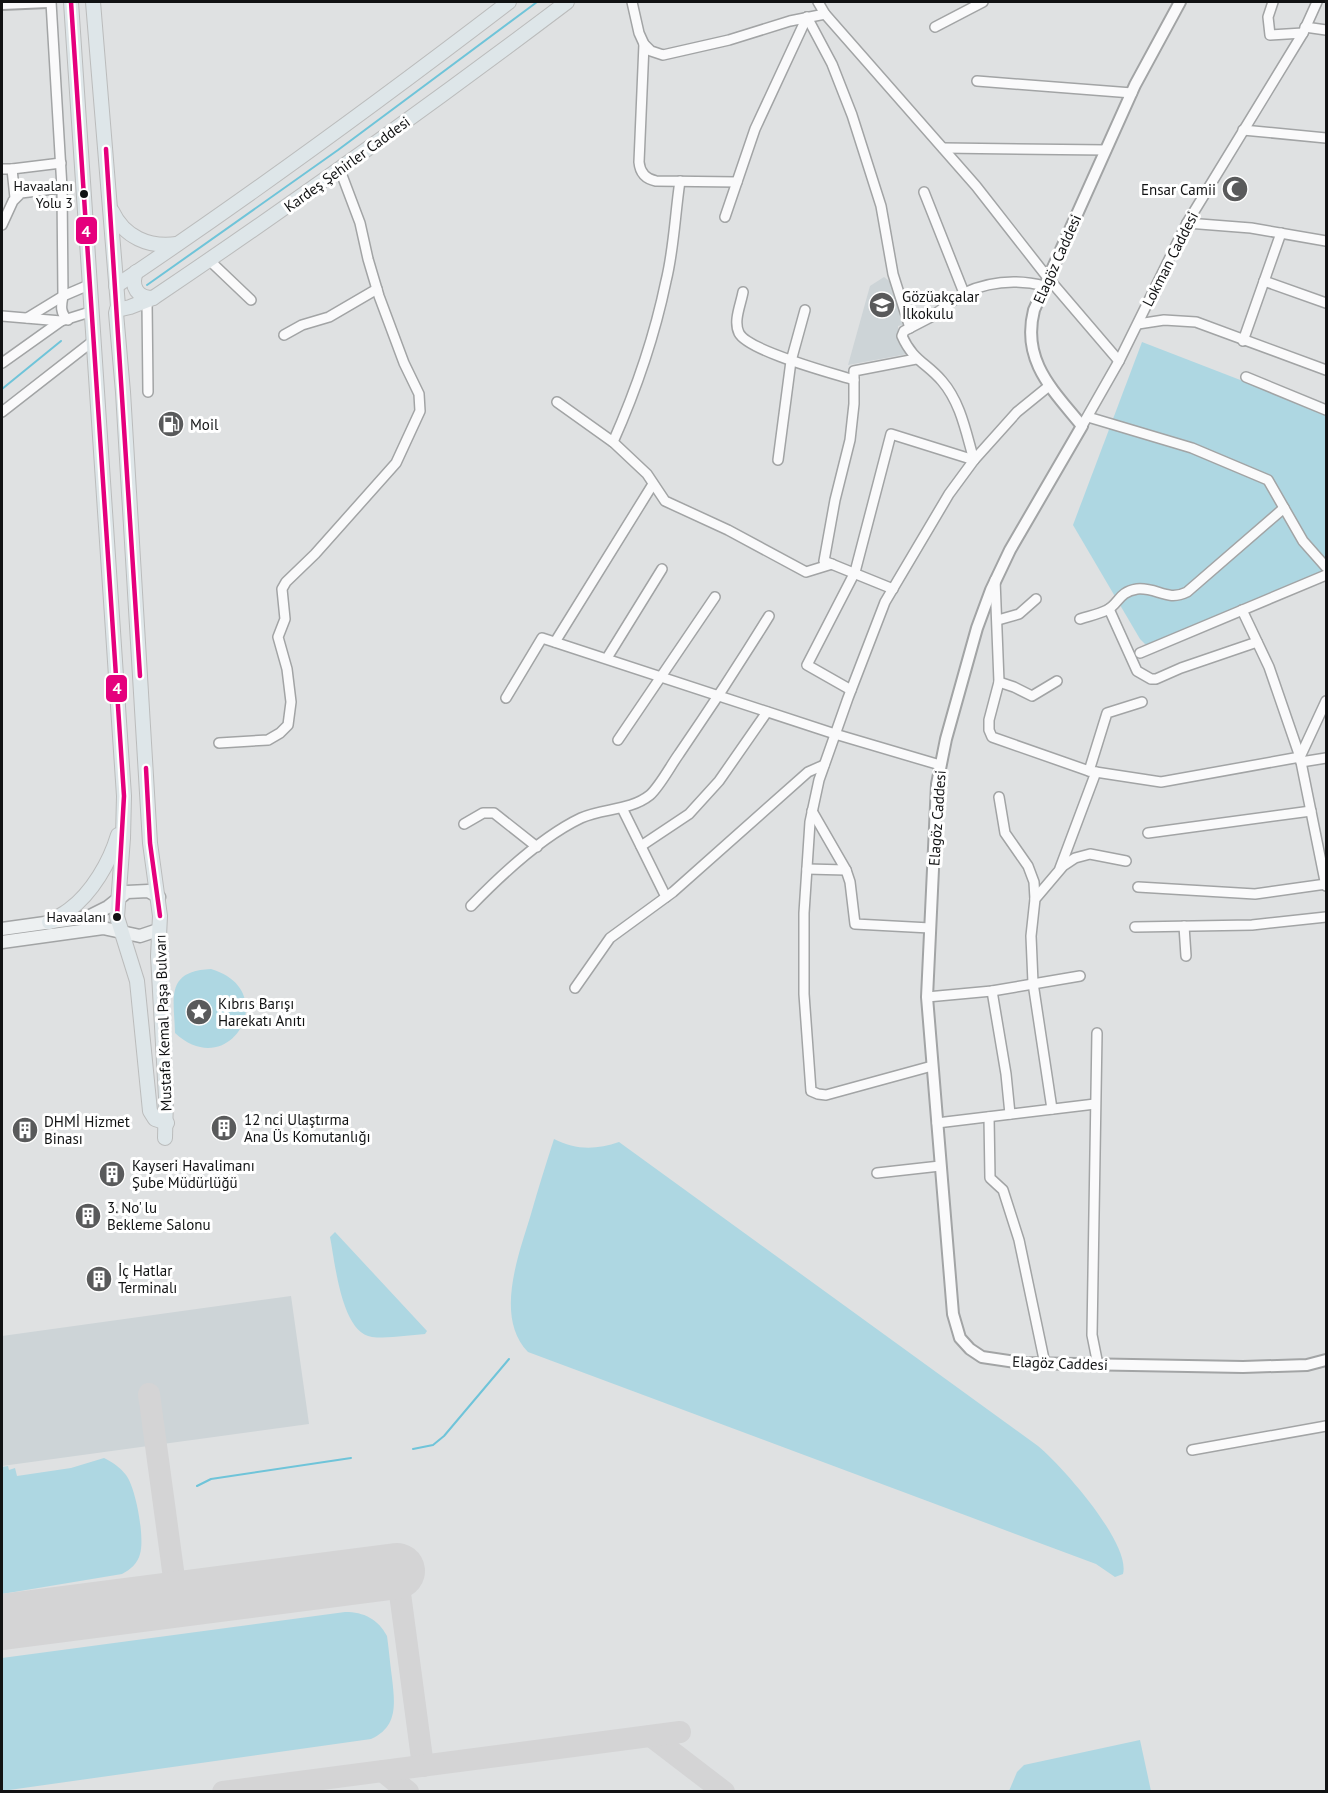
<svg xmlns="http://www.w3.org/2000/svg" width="1328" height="1793" font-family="'PT Sans',sans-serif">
<rect width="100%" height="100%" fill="#dfe1e2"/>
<g fill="#cdd4d7">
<polygon points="884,277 893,284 905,324 898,326 898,332 907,354 848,365 870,286"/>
<polygon points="291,1296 309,1424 2,1466 2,1336"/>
</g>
<g fill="#aed7e2">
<polygon points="1142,342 1326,413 1326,573 1151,645 1145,644 1140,639 1073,525"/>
<path d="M 211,969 C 283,990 230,1084 175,1033 C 174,998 165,971 211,969 Z"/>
<path d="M 554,1139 C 575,1150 596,1150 619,1142 L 1038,1446 C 1061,1465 1131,1543 1123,1574 L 1115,1577 L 1096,1564 L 528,1352 C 494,1317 519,1254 531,1214 C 538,1189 546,1164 554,1139 Z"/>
<path d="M 335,1232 L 427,1331 L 425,1334 C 408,1335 389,1339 372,1337 C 341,1333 335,1261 330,1237 Z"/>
<path d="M 104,1458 C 112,1462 120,1467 126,1475 C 136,1488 145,1538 140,1554 C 138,1563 130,1570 122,1574 L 2,1594 L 2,1467 L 8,1466 L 9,1470 L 15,1468 L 17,1476 L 71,1468 Z"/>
<path d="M 345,1612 C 364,1612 378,1619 387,1636 C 389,1650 390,1664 392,1678 C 395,1704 398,1727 371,1739 L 2,1791 L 2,1658 Z"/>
<polygon points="1140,1740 1151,1791 1009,1791 1017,1772 1024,1765"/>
</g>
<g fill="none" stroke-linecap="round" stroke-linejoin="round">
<g stroke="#6fc4d9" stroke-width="2">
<polyline points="147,285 338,150 537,2"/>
<polyline points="2,389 61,341"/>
<polyline points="413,1449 433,1445 444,1436 509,1359"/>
<polyline points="197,1486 211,1479 351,1458"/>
</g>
<g stroke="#d4d4d5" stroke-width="22">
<polyline points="149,1394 177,1600"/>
<polyline points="397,1571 423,1766"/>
<polyline points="651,1736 724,1792"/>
<polyline points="383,1771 408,1792"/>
<polyline points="223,1792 680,1732"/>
</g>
<polyline stroke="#d4d4d5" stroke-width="56" points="2,1622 397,1571"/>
<defs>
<g id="minor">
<path d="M 51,2 L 62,188 L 63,296 C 61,306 60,313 68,320"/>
<polyline points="632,2 639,33 644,44 651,51 663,55 729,40 790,21 825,14"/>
<polyline points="818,2 825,14 976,186 1048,278 1119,361"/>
<polyline points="1273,2 1268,17 1270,35 1303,33"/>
<polyline points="807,17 832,64 852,115 881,206 893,274 910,328"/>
<polyline points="935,27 983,2"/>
<polyline points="1305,27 1326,30"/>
<path d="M 644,44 L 639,162 C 640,173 646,179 656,181 L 737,182"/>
<polyline points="977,81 1132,93"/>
<polyline points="1243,130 1326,138"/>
<polyline points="943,148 1106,150"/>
<polyline points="2,169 12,169 15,198"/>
<polyline points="12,169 61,163"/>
<path d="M 924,192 L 964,293 L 931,317 L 904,331 L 902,336 C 913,361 927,363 942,381 C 961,403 966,433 974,460"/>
<polyline points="725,217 755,129 807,17"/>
<polyline points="1187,223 1251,228 1326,241"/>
<polyline points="2,225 13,201 21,193 62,188"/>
<polyline points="209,260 251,300"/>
<polyline points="1264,281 1326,303"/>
<path d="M 743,292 C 741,304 733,321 739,333 C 748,351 832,373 854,380"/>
<path d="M 964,293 C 990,281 1017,279 1045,286"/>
<polyline points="147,302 148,392"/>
<polyline points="2,316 61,321"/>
<polyline points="27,318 63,296 91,284"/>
<polyline points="1138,324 1164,320 1196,322 1326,370"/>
<polyline points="284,335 302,325 329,317 377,289"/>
<polyline points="1243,341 1281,233"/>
<polyline points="2,363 61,321 93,311"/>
<polyline points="1246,377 1326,410"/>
<polyline points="557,402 613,442 647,474 665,501 728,530 806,572 832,564"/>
<polyline points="2,412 93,341"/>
<polyline points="1088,417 1192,448 1268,480 1303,541 1326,567"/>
<polyline points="1082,426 1119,361 1187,223 1303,33 1317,2"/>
<path d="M 613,442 C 637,388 654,339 666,281 C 674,249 675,214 680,181"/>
<polyline points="778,460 791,361 805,310"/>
<polyline points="995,580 999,682 989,720 989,730 992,737 1089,771 1161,782 1300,757 1326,701"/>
<polyline points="893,589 824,561 835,500 850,440 854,404 854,371 916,359"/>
<polyline points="1109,609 1137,671 1151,679 1156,679 1181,668 1257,642"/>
<polyline points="1242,610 1269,667 1300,757 1326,886"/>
<path d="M 1080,619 C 1089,616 1099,614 1107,610 C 1119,604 1118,592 1137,589 C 1157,587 1167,602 1187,592 L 1284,508"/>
<polyline points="998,620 1019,614 1036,599"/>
<polyline points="555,642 653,484"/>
<polyline points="1140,653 1326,575"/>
<polyline points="607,658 662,569"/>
<polyline points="999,682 1014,687 1032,696 1057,681"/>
<polyline points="851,690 807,665 855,572 891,434 974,460"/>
<polyline points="506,698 542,638 835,734 940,765"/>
<polyline points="618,740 715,597"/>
<polyline points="219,743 268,740 280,733 288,725 291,702 287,669 278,637 285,619 282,589 286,582 315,554 396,463 420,411 419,394 404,363 379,296 368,259 360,223 340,170"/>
<polyline points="1301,762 1326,758"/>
<polyline points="1089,771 1107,713 1142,702"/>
<polyline points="999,797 1005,833 1028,866 1034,882 1035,899"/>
<polyline points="622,808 666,897"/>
<polyline points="812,811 846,870 850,882 855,924 930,928"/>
<polyline points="464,824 483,813 494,813 537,847"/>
<polyline points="1148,833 1311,811"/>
<polyline points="641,846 689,814 719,781 767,712"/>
<polyline points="1060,868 1096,772"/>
<polyline points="807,869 846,870"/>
<polyline points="1138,887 1255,894 1326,884"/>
<path d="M 471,906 C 501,875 541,837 581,818 C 603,808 630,811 650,795 C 660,786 671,765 679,754 C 710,709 740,663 769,616"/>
<polyline points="1184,926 1186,956"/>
<polyline points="1135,927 1252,925 1326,917"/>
<polyline points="575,988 610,938 673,892 808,772 824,765"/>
<polyline points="992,991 1006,1074 1010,1114"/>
<polyline points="927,997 992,991 1080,976"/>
<polyline points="1097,1033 1092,1335 1098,1365"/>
<polyline points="932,1066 826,1095 818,1094 811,1091 804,994 804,913 810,822 819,780 848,698 885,602 949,494 974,460 1017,412 1049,386"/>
<polyline points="1052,1109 1033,983 1031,936 1035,899 1063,866 1075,858 1090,854 1126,861"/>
<polyline points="989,1117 990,1178 1003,1190 1019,1240 1045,1364"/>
<polyline points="937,1123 1095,1104"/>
<polyline points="877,1173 940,1166"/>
<polyline points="1192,1450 1326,1426"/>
</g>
<g id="tertiary">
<path d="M 1180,2 L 1135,85 L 1034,310 C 1021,361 1053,390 1082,426 L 1010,550 L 991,590 L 977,628 L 946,739 L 937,784 L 927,997 L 953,1314 L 960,1338 L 970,1349 L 982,1357 L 1022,1363 L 1243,1367 L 1307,1365 L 1326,1360"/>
<polyline points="2,4 48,2"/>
</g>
<g id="secondary">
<polyline points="2,929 88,917 108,907 127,892 148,891 159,897"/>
<polyline points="2,942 103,928 140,936 158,930"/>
</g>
<g id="primary">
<polyline points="71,2 124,796 123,838 117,917 137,981 150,1111 155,1119 167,1123"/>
<polyline points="93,2 118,306 116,313 123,392 150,843 160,916 158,956 166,1097 165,1138"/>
<path d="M 112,211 C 124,237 149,248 177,244"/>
<path d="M 136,272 C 130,287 138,298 153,298"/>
<path d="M 116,286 C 250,196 381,100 509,2"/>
<path d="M 117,310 L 130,307 L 153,298 C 294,203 432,104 567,2"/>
<path d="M 49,922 C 55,918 63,915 69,910 C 92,893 110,862 118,835"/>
</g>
</defs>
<use href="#minor" stroke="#a2a4a5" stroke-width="12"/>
<use href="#tertiary" stroke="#a2a4a5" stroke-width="14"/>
<use href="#secondary" stroke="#a2a4a5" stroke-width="15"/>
<use href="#primary" stroke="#bbbcbc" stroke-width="16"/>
<use href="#minor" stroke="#fafafb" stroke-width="9"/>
<use href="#tertiary" stroke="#fafafb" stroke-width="10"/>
<use href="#secondary" stroke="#edf0f1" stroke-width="12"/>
<use href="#primary" stroke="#dee6e9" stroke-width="14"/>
<defs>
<g id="bus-1">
<polyline points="71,2 124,796 117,917"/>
<polyline points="106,149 140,676"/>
<polyline points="146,768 150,843 160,916"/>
</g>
</defs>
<use href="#bus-1" stroke="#fff" stroke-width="9"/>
<use href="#bus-1" stroke="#e5007d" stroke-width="4.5"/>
</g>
<defs>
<symbol id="mosque-disc" viewBox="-11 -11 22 22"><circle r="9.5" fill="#595a5b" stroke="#fff"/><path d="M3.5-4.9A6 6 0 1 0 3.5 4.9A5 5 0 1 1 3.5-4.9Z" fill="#fff"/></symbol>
<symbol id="school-disc" viewBox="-11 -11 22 22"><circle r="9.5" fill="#595a5b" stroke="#fff"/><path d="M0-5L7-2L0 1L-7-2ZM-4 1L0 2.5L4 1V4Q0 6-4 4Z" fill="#fff"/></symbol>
<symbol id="fuel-disc" viewBox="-11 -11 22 22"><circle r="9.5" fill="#595a5b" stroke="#fff"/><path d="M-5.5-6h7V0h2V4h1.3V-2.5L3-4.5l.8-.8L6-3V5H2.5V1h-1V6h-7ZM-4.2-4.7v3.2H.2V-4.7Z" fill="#fff"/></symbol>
<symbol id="sight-disc" viewBox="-11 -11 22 22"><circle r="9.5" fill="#595a5b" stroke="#fff"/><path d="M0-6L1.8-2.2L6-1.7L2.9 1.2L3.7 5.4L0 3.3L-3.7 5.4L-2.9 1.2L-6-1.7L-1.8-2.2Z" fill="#fff"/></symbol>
<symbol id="building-disc" viewBox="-11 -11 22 22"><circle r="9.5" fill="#595a5b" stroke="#fff"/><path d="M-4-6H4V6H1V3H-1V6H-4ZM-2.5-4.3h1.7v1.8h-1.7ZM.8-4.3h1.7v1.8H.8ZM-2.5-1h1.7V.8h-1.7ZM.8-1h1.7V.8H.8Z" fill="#fff"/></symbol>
</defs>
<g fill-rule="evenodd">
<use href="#mosque-disc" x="1220" y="174" width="30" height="30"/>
<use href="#school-disc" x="867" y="290" width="30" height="30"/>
<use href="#fuel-disc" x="156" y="409" width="30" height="30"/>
<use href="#sight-disc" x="184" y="997" width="30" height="30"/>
<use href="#building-disc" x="209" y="1113" width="30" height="30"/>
<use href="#building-disc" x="10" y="1115" width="30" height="30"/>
<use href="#building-disc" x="97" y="1159" width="30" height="30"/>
<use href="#building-disc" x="73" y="1201" width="30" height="30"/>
<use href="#building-disc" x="84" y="1264" width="30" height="30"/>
</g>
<g fill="#111213" stroke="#fff" stroke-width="2">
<circle cx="84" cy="194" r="5"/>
<circle cx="117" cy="917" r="5"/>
</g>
<g text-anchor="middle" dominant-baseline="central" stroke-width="6" stroke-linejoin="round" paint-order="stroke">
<g font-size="14" fill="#111213" stroke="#fff" text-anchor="end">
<text x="73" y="186">Havaalanı<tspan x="73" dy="17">Yolu 3</tspan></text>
<text x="106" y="917">Havaalanı</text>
</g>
<g font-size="15" fill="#111213" stroke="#fff">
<text transform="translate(347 164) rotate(-36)">Kardeş Şehirler Caddesi</text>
<text transform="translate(1057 259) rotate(-66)">Elagöz Caddesi</text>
<text transform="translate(1170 259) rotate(-63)">Lokman Caddesi</text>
<text transform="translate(937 818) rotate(-86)">Elagöz Caddesi</text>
<text transform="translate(163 1023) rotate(-92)">Mustafa Kemal Paşa Bulvarı</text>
<text transform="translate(1060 1363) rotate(2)">Elagöz Caddesi</text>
</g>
<g font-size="15" fill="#111213" stroke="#fff" text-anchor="start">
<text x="1216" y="189" text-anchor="end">Ensar Camii</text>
<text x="902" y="296">Gözüakçalar<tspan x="902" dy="17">İlkokulu</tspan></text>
<text x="190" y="424">Moil</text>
<text x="218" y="1003">Kıbrıs Barışı<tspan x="218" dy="17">Harekatı Anıtı</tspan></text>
<text x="244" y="1119">12 nci Ulaştırma<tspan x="244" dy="17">Ana Üs Komutanlığı</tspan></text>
<text x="44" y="1121">DHMİ Hizmet<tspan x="44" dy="17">Binası</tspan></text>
<text x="132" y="1165">Kayseri Havalimanı<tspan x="132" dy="17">Şube Müdürlüğü</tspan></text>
<text x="107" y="1207">3. No' lu<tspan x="107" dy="17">Bekleme Salonu</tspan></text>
<text x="118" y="1270">İç Hatlar<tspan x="118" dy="17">Terminalı</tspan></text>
</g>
</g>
<g stroke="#fff" stroke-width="2">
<rect x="75" y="216" width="23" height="29" rx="6" fill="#e5007d"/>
<rect x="105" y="674" width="23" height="29" rx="6" fill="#e5007d"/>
</g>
<g font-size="16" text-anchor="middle" font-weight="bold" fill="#fff">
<text x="86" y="237">4</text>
<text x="117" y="694">4</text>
</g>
<rect width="1328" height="1793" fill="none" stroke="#111213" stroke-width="6"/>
</svg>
